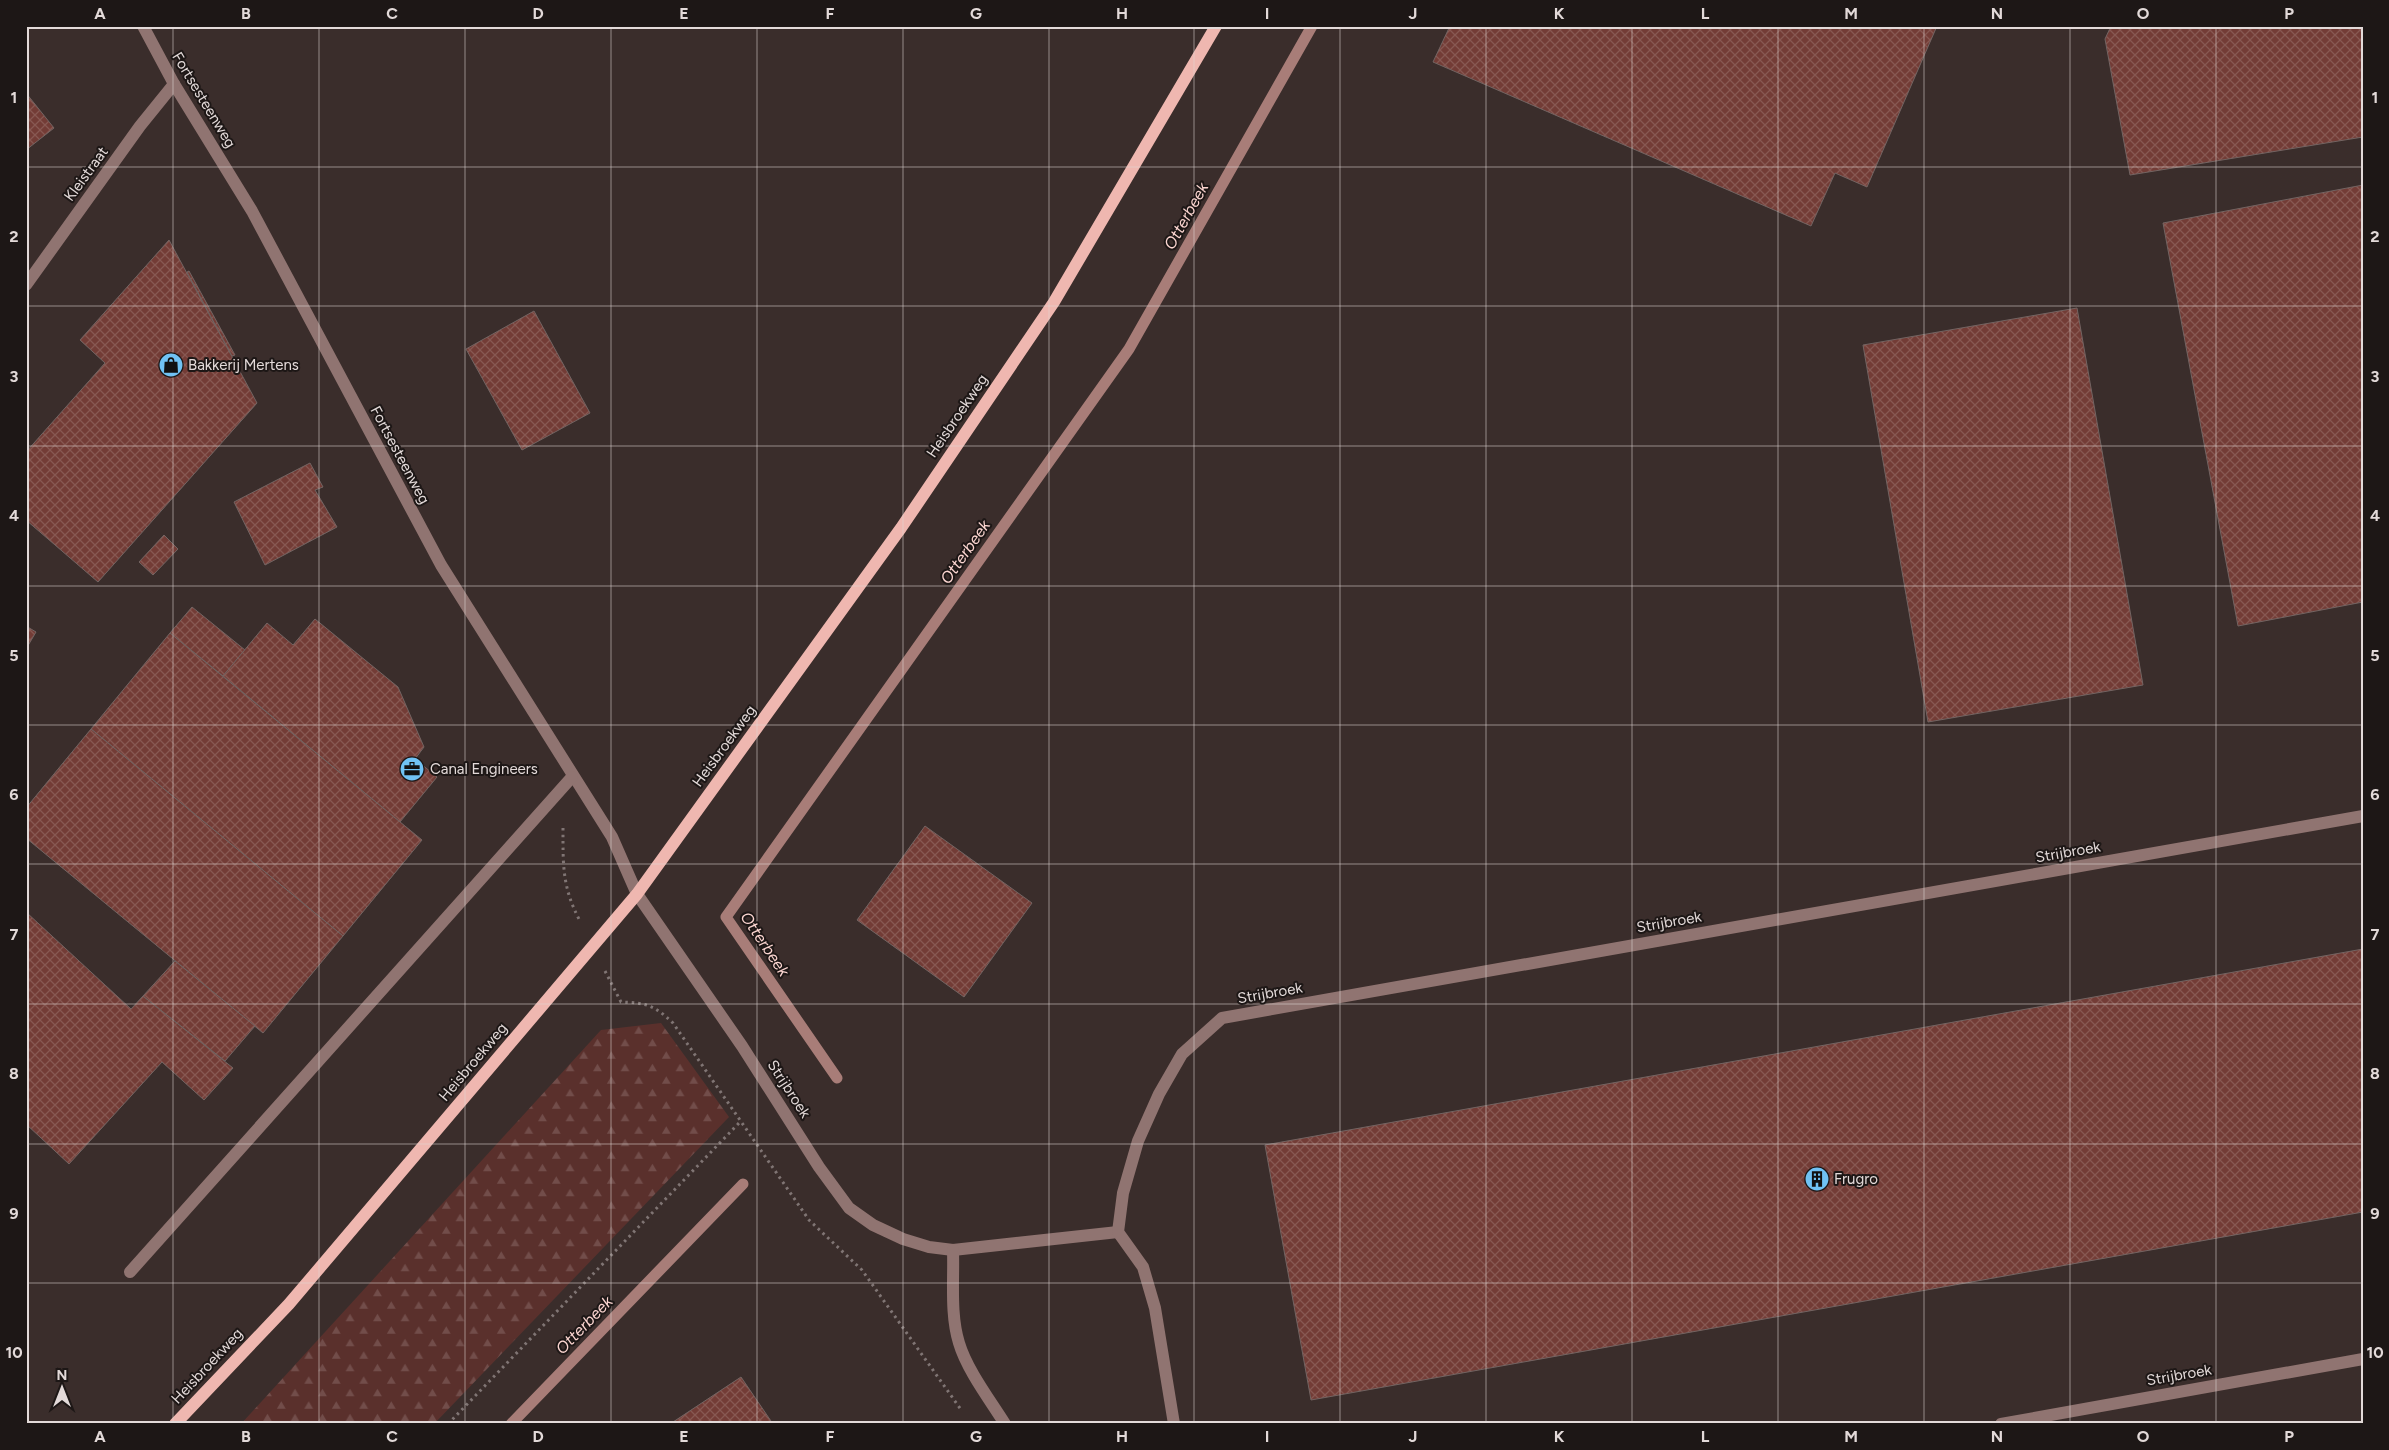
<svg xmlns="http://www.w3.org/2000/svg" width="2389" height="1450" font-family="Figtree,sans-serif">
<defs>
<pattern id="forest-firs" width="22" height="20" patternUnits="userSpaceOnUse" patternTransform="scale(1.25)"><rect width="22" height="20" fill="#5a302c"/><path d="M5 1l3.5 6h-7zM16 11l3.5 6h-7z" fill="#724d4a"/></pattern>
<pattern id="building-cross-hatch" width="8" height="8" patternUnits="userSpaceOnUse" patternTransform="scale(1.25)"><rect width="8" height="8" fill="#733c36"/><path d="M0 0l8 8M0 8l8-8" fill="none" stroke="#875852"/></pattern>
</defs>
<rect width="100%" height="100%" fill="#3a2d2b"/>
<polygon fill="url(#forest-firs)" points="661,1023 729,1117 434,1424 241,1424 601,1030"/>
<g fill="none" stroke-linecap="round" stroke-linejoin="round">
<g stroke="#a87d78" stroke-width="11">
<polyline points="837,1078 726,917 1129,349 1312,26"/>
<polyline points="511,1424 743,1184"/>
</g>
</g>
<g fill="url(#building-cross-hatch)" stroke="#736462">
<polygon points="1450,26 1937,26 1867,187 1835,173 1811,226 1433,62"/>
<polygon points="2111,26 2363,26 2363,137 2130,175 2105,39"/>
<polygon points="26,93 54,128 26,150"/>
<polygon points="2363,185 2363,602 2238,626 2163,223"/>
<polygon points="169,240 257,403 98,582 26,520 26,452 105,363 80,340"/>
<polygon points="189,271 235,355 232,356 187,272"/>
<polygon points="2077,308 2143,685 1928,722 1863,345"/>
<polygon points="534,311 590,413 522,450 466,349"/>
<polygon points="310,463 323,487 315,490 337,527 265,565 234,502"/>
<polygon points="164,535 178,549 153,575 139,562"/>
<polygon points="192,607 245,650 223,676 170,633"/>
<polygon points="315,619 398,687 424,747 415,759 437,777 400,822 223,676 267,623 293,645"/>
<polygon points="26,626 36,632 26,649"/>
<polygon points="170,633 422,840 343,936 91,729"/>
<polygon points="91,729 343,936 263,1033 26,838 26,808"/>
<polygon points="925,826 1032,903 964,997 857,920"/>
<polygon points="26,912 131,1009 143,996 233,1068 204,1100 162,1062 69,1164 26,1124"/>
<polygon points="2363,949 2363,1212 1311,1400 1265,1145"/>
<polygon points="175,961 255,1026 225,1061 143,996"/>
<polygon points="741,1377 773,1424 670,1424"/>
</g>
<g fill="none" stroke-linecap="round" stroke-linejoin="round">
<g stroke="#807574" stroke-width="3" stroke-dasharray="2.5 4" stroke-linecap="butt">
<path d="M 563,828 C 563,865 562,887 580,921"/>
<path d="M 605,971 L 621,1002 C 647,1003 654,1005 673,1023 L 809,1220 L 862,1270 L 962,1411"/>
<polyline points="448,1424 740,1122"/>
</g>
<g stroke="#907471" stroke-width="12">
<polyline points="143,26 174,84 252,211 441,565 612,837 637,894 742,1046 819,1167 849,1208 873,1225 903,1239 929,1247 953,1250 1118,1232"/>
<polyline points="26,285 140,126 174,84"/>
<path d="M 953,1250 C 954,1280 950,1314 959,1343 C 967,1370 990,1400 1005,1424"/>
<polyline points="130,1272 572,777"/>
<polyline points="1174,1424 1155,1308 1143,1267 1118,1232 1123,1193 1138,1141 1159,1094 1182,1054 1222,1018 2363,816"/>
<polyline points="2001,1424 2363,1359"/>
</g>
<polyline stroke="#efb7b0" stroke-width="12" points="175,1424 289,1304 637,894 901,528 1054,302 1216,26"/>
</g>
<path fill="none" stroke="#e3dad9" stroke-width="1" stroke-opacity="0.55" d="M 173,26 L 173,1424M 319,26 L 319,1424M 465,26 L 465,1424M 611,26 L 611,1424M 757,26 L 757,1424M 903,26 L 903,1424M 1049,26 L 1049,1424M 1194,26 L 1194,1424M 1340,26 L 1340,1424M 1486,26 L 1486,1424M 1632,26 L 1632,1424M 1778,26 L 1778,1424M 1924,26 L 1924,1424M 2070,26 L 2070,1424M 2216,26 L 2216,1424M 26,167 L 2363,167M 26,306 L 2363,306M 26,446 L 2363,446M 26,586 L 2363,586M 26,725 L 2363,725M 26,864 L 2363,864M 26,1004 L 2363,1004M 26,1144 L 2363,1144M 26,1283 L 2363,1283"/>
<defs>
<symbol id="shop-disc" viewBox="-11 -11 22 22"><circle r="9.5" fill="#70c2f4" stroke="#1d1716"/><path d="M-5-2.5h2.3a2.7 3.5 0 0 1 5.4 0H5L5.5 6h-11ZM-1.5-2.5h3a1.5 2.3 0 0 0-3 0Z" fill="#111"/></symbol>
<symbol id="office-disc" viewBox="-11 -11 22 22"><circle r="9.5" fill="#70c2f4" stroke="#1d1716"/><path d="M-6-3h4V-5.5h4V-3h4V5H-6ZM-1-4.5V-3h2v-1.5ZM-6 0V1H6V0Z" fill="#111"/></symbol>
<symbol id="building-disc" viewBox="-11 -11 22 22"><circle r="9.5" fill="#70c2f4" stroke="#1d1716"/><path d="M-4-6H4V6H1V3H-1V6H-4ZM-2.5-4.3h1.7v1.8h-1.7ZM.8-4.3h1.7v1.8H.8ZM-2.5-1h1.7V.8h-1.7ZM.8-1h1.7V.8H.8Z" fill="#111"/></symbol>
</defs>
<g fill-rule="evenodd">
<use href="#shop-disc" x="157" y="351" width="28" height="28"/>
<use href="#office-disc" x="398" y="755" width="28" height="28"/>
<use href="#building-disc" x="1803" y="1165" width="28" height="28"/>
</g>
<g text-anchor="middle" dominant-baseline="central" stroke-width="4" stroke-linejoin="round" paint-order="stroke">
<g font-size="15" fill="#e3dad9" stroke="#1d1716">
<text transform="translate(204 100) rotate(59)">Fortsesteenweg</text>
<text transform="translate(86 174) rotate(-54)">Kleistraat</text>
<text transform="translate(957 416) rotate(-56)">Heisbroekweg</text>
<text transform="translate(400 455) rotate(62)">Fortsesteenweg</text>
<text transform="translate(724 746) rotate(-54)">Heisbroekweg</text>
<text transform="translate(2068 852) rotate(-10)">Strijbroek</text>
<text transform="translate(1669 922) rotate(-10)">Strijbroek</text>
<text transform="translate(1270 993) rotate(-10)">Strijbroek</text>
<text transform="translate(473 1062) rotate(-50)">Heisbroekweg</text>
<text transform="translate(789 1089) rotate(57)">Strijbroek</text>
<text transform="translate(207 1366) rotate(-47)">Heisbroekweg</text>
<text transform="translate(2179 1375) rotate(-10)">Strijbroek</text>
</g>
<g font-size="15" fill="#e3dad9" stroke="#1d1716" text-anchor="start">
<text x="188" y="365">Bakkerij Mertens</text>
<text x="430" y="769">Canal Engineers</text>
<text x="1834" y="1179">Frugro</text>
</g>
<g font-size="16" font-style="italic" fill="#fcd6d1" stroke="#1d1716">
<text transform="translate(1186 216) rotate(-61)">Otterbeek</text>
<text transform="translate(965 552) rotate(-55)">Otterbeek</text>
<text transform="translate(765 944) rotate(56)">Otterbeek</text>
<text transform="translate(584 1325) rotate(-46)">Otterbeek</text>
</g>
</g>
<rect width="2389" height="1450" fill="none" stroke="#1d1716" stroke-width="55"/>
<g transform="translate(62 1388)" stroke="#1d1716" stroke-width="4" paint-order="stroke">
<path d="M0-4L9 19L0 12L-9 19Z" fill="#e3dad9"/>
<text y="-8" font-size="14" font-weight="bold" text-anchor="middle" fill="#e3dad9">N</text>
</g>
<rect x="28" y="28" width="2334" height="1394" fill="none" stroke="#e3dad9" stroke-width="2"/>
<g font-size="16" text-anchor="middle" font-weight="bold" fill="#e3dad9">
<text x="100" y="19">A</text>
<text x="246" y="19">B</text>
<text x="392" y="19">C</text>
<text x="538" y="19">D</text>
<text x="684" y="19">E</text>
<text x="830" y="19">F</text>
<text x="976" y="19">G</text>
<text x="1122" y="19">H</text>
<text x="1267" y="19">I</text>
<text x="1413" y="19">J</text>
<text x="1559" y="19">K</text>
<text x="1705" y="19">L</text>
<text x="1851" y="19">M</text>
<text x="1997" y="19">N</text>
<text x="2143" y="19">O</text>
<text x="2289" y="19">P</text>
<text x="14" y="103">1</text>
<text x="2375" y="103">1</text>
<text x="14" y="242">2</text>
<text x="2375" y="242">2</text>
<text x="14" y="382">3</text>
<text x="2375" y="382">3</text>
<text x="14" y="521">4</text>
<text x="2375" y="521">4</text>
<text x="14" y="661">5</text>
<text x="2375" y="661">5</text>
<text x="14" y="800">6</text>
<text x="2375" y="800">6</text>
<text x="14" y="940">7</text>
<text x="2375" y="940">7</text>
<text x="14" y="1079">8</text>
<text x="2375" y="1079">8</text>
<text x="14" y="1219">9</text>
<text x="2375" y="1219">9</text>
<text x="14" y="1358">10</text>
<text x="2375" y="1358">10</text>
<text x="100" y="1442">A</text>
<text x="246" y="1442">B</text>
<text x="392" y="1442">C</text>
<text x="538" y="1442">D</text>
<text x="684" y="1442">E</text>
<text x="830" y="1442">F</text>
<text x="976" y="1442">G</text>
<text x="1122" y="1442">H</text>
<text x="1267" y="1442">I</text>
<text x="1413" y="1442">J</text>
<text x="1559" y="1442">K</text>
<text x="1705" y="1442">L</text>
<text x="1851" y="1442">M</text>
<text x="1997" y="1442">N</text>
<text x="2143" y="1442">O</text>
<text x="2289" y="1442">P</text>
</g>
</svg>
